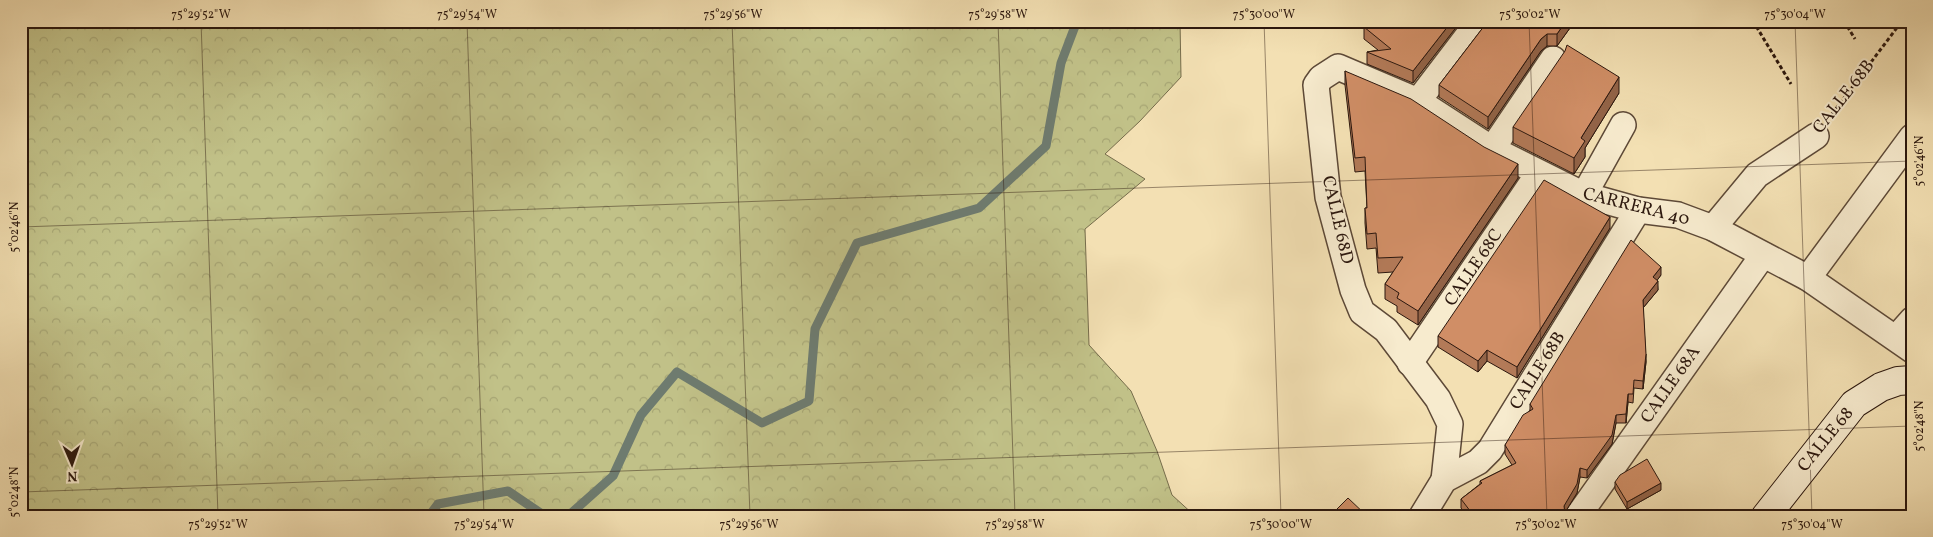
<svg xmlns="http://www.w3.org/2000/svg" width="1933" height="537" font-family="Vollkorn,serif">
<defs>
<pattern id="forest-crowns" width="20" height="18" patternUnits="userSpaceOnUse" patternTransform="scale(1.25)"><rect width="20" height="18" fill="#c1c188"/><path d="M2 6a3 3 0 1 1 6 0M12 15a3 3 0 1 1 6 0" fill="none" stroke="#a6a574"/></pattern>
</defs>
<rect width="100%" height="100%" fill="#f3e0b3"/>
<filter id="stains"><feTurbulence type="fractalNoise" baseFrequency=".004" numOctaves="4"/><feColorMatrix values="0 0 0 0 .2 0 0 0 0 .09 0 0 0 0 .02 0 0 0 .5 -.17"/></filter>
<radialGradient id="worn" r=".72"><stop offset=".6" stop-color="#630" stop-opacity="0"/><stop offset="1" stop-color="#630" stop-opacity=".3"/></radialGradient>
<polygon fill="url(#forest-crowns)" stroke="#766c4b" points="21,21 1180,21 1181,77 1140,121 1105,154 1145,179 1085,229 1089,345 1131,391 1157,451 1172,495 1195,516 21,516"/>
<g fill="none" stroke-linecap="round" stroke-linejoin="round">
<g stroke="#6e7b6f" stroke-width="9">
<polyline points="429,516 438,504 508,491 545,516"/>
<polyline points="568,516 613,476 641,415 677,372 762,423 809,401 815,329 857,243 979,208 1046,146 1061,63 1077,21"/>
</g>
<defs>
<g id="minor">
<polyline points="1418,101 1479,21"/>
<polyline points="1492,149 1553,59"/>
<polyline points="1584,195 1623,125"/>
<polyline points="1713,228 1757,175 1816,136"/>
<polyline points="1808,278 1912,137"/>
<polyline points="1896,338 1912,320"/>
<polyline points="1410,363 1538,174"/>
<polyline points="1444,480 1450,424 1438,399 1386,330 1362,312 1353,290 1328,197 1316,85 1321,78 1338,67 1418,101 1492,149 1584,195 1638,210 1678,215 1713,228 1808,278 1912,350"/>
<polyline points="1422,516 1444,480 1478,462 1490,450 1638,210"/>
<polyline points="1578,516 1763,255"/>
</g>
<polyline id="secondary" points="1766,516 1854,404 1881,387 1898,381 1912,380"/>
</defs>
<use href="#minor" stroke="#5d4937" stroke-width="28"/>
<use href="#secondary" stroke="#2b170e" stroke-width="30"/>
<g stroke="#2b170e" stroke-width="3" stroke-dasharray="4 2.5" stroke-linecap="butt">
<polyline points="1753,21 1791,84"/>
<polyline points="1844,21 1855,39"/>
<polyline points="1832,114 1902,21"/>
</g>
<use href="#minor" stroke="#f7ebce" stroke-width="25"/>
<use href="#secondary" stroke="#f7ebce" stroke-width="28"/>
</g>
<g fill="#b37a58" stroke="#2b170e">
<polygon points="1461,21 1413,83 1367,64 1367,52 1378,50 1364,39 1364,27"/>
<polygon points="1488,21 1575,21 1557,46 1547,46 1541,51 1488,129 1439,97 1439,85"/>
<polygon points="1345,71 1518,178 1418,325 1397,312 1397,306 1385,299 1385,284 1393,272 1378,273 1376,248 1367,249 1365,223 1365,208 1367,208 1365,171 1355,172 1345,85"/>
<polygon points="1619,93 1585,148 1585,157 1574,174 1513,143 1513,127"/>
<polygon points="1610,228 1517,378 1487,361 1478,372 1438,347 1438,336"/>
<polygon points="1661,275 1657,280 1658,290 1643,308 1646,362 1643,389 1634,388 1633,403 1628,402 1626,423 1616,423 1612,444 1587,478 1580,477 1577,493 1565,512 1567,516 1467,516 1461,508 1461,499 1480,484 1480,481 1512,465 1505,454 1505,445 1530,411 1530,404"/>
<polygon points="1615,482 1661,490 1627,509 1615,489"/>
</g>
<g fill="#926347" stroke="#2b170e">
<polygon points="1452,21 1461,21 1413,83 1413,71"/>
<polygon points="1566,21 1575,21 1557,46 1557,34"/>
<polygon points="1547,34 1547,46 1541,51 1488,129 1488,117 1541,39"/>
<polygon points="1619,77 1619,93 1585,148 1585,157 1574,174 1574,158 1581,138"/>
<polygon points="1518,164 1518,178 1418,325 1418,311"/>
<polygon points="1610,217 1610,228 1517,378 1517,367"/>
<polygon points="1661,267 1661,275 1653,286 1653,277"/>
<polygon points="1658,281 1658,290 1643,308 1643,300"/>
<polygon points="1487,350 1487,361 1478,372 1478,361"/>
<polygon points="1646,354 1646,362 1643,389 1643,381"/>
<polygon points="1628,394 1628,402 1626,423 1626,414"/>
<polygon points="1616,415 1616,423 1612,444 1587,478 1587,470"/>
<polygon points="1580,468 1580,477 1577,493 1564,514 1564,506"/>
<polygon points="1661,483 1661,490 1627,509 1627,502"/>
</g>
<g fill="#d08e66" stroke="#2b170e">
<polygon points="1369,21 1452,21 1413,71 1367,52 1391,49 1364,27"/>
<polygon points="1488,21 1566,21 1557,34 1547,34 1541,39 1488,117 1439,85"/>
<polygon points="1567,45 1619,77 1581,138 1585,141 1574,158 1513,127 1565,51"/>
<polygon points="1345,71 1411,99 1484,147 1518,164 1418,311 1397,298 1399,293 1385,284 1403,257 1378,258 1376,233 1367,234 1365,208 1367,208 1365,157 1355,158"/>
<polygon points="1544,180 1610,217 1517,367 1487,350 1478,361 1438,336"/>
<polygon points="1631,240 1661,267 1653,277 1658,281 1643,300 1646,354 1643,381 1634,380 1633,394 1628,394 1626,414 1616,415 1612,435 1587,470 1580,468 1577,484 1564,506 1565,514 1567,516 1474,516 1461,499 1482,483 1480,481 1516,463 1505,445 1523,415 1533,409 1530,404"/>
<polygon points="1647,459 1661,483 1627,502 1615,482 1620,475"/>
<polygon points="1348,498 1367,516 1330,516"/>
<polygon points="1615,510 1620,516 1607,516"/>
</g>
<path fill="none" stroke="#2b170e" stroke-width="1" stroke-opacity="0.45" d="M 201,21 L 218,516M 467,21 L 484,516M 732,21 L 750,516M 998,21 L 1015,516M 1264,21 L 1281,516M 1529,21 L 1547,516M 1795,21 L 1812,516M 21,227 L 1912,161M 21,492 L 1912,426"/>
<g text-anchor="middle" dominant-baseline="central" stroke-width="4" stroke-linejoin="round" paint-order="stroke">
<g font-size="18" fill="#2b170e" stroke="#f7ebce">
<text transform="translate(1844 97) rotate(-52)">CALLE 68B</text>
<text transform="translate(1636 207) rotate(14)">CARRERA 40</text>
<text transform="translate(1337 220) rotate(77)">CALLE 68D</text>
<text transform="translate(1474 268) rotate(-56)">CALLE 68C</text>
<text transform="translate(1538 371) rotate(-58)">CALLE 68B</text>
<text transform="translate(1671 385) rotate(-55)">CALLE 68A</text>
<text transform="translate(1826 440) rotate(-51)">CALLE 68</text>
</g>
</g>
<rect width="1933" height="537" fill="none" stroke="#f3e0b3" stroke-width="55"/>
<g transform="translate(72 464) rotate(178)" stroke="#f7ebce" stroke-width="4" paint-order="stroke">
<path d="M0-4L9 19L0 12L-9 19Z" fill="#2b170e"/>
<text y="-8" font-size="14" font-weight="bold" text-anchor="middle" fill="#2b170e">N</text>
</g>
<rect x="28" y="28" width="1878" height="482" fill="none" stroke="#2b170e" stroke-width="2"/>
<g font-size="12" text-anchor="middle" fill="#2b170e">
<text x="201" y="18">75°29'52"W</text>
<text x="467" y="18">75°29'54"W</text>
<text x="733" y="18">75°29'56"W</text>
<text x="998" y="18">75°29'58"W</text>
<text x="1264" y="18">75°30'00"W</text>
<text x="1530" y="18">75°30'02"W</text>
<text x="1795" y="18">75°30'04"W</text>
<text transform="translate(1919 161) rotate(-90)" y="4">5°02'46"N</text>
<text transform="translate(14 227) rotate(-90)" y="4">5°02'46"N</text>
<text transform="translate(1919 426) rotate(-90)" y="4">5°02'48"N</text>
<text transform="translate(14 492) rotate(-90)" y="4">5°02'48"N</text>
<text x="218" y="528">75°29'52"W</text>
<text x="484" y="528">75°29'54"W</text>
<text x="749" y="528">75°29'56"W</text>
<text x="1015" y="528">75°29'58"W</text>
<text x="1281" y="528">75°30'00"W</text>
<text x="1546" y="528">75°30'02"W</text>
<text x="1812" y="528">75°30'04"W</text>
</g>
<rect width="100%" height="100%" filter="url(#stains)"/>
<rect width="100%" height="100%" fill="url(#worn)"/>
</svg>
